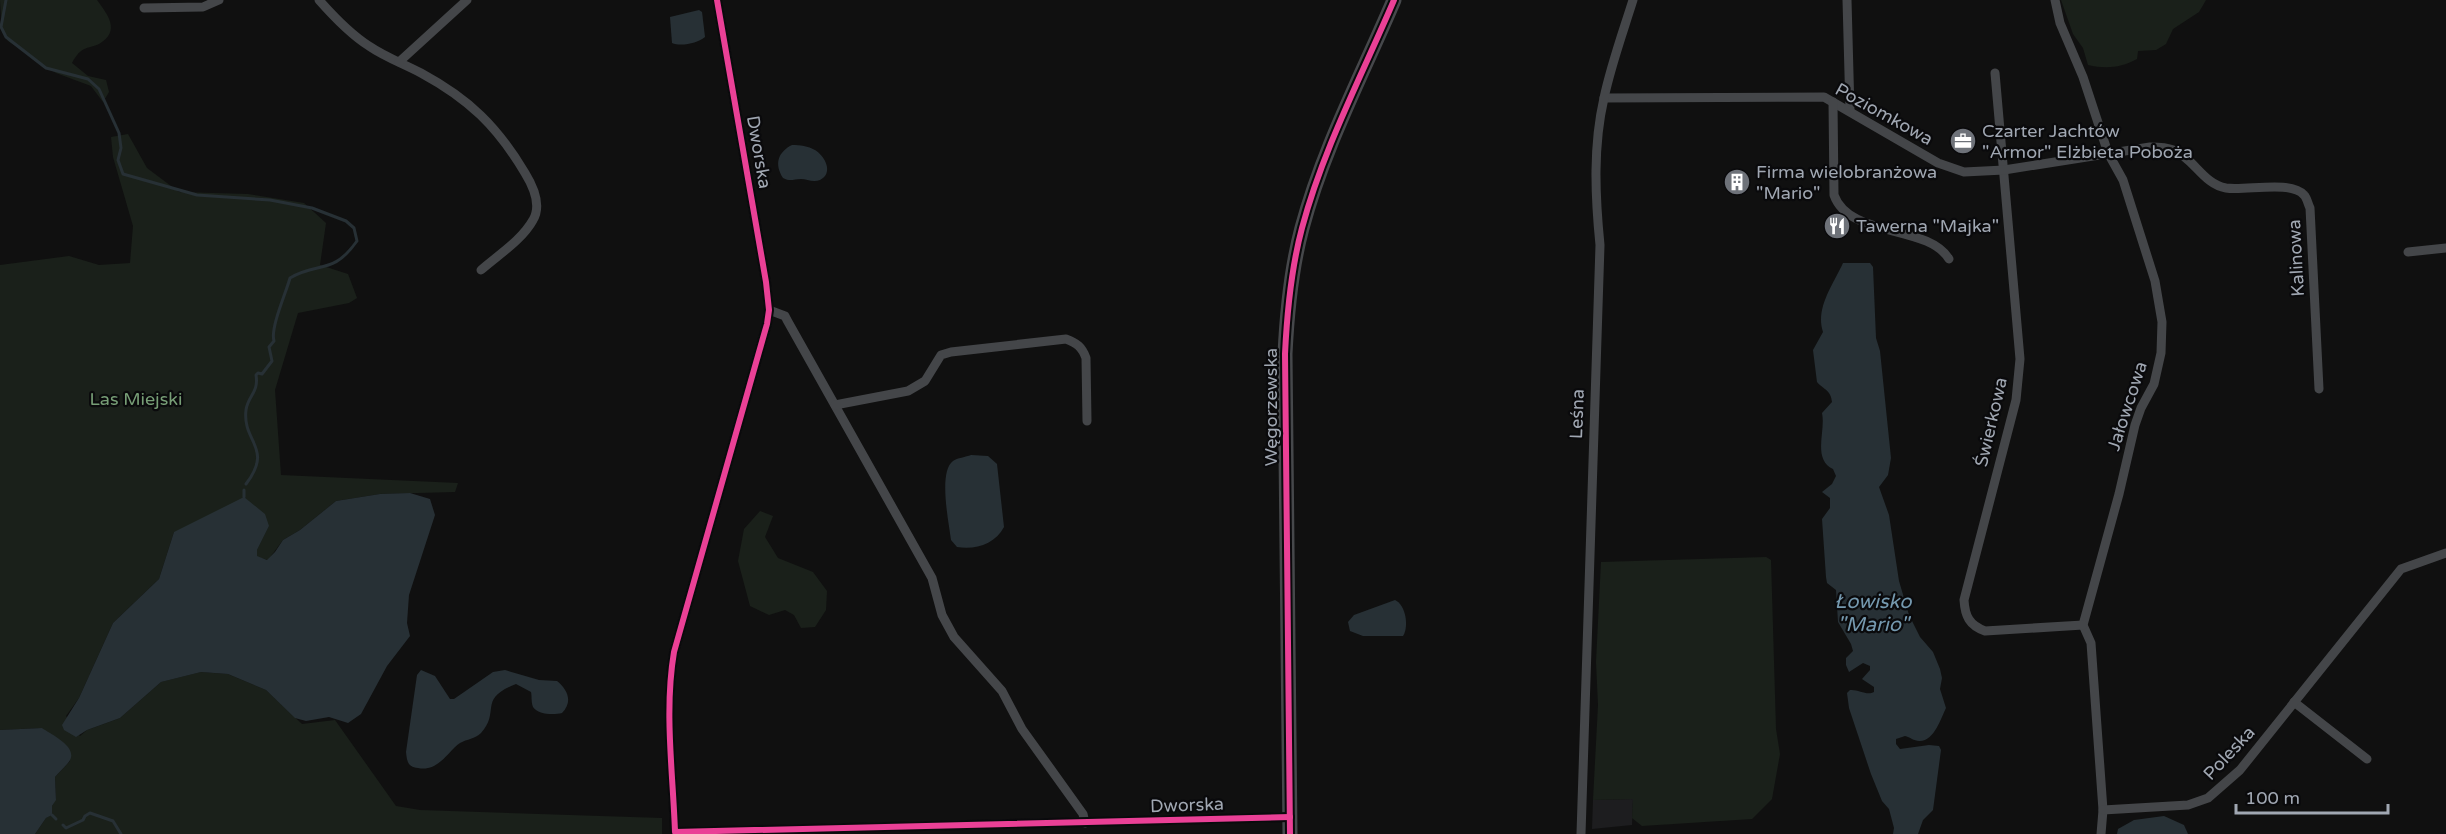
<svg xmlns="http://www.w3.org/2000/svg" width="2446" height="834" font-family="'Varela Round',sans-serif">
<rect width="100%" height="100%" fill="#101010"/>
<polygon fill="#1d1d1f" points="1633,799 1632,825 1592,829 1593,800"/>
<g fill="#1a201a">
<path d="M 0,0 L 97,0 C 108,15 121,31 99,44 C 93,47 86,47 81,51 C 77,54 74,59 72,63 L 88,76 L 106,80 L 109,92 L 103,102 L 91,86 L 56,73 L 8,41 L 2,32 Z"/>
<path d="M 2061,0 L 2206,0 L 2199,12 L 2173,29 L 2166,44 L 2156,50 L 2138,51 L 2137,59 C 2120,68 2106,69 2088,65 L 2083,48 L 2073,34 Z"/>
<polygon points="128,134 147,168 179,192 248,194 304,203 326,223 320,265 348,274 357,298 349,303 298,313 275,390 281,475 458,483 455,492 380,494 336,501 300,530 283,540 268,560 257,557 257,550 269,526 174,532 159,579 113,623 79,698 66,716 80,736 87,730 120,718 161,682 201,672 228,674 266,690 302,724 335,720 396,806 420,810 662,818 662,834 35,834 46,818 52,815 52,806 56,799 55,777 70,761 42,728 0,730 0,265 69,256 99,265 130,263 133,226 113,157 111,137"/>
<polygon points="760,511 773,516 765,537 778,558 813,572 827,591 826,610 815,627 801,628 794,615 785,610 769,615 750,606 738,561 744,529"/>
<polygon points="1766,557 1771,560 1776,729 1780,754 1772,799 1752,819 1642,826 1632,818 1633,799 1593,800 1598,705 1596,662 1601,562"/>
</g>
<g fill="#273035">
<path d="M 699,10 L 702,12 L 705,37 C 698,43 681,47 672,43 L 670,17 Z"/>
<path d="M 792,145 C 800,145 808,146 815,150 C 825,156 834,173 820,180 C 813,183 807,179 801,179 C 793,179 791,182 783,178 C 774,164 778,152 792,145 Z"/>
<path d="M 1843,263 L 1870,263 L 1873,267 L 1876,338 L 1880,351 L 1891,458 L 1888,475 L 1879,487 L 1889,515 L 1899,581 L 1909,615 L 1920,637 L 1933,652 L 1940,669 L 1942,678 L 1940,689 L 1946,708 C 1941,718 1934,742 1919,741 C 1914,741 1910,737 1905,736 L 1896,739 L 1896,744 L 1900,749 L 1929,745 L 1939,746 L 1941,750 L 1933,810 L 1923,820 L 1918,834 L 1893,834 L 1894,828 L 1889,809 L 1882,801 L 1871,774 L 1849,708 L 1847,693 L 1850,690 C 1858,689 1867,696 1874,692 L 1874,687 L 1862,679 L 1870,670 L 1870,666 L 1863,663 L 1849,672 L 1846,665 L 1846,658 L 1853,651 L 1851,644 L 1838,622 L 1836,590 L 1827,583 L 1826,577 L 1822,519 L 1830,508 L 1830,498 L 1822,492 L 1832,484 L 1836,476 L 1833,469 C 1812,459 1826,431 1822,413 L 1832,402 C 1831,390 1824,390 1817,382 L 1813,350 L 1823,332 C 1815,308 1833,285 1843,263 Z"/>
<path d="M 971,455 L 988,456 L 997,464 L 1004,527 C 995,544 976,550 957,547 L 951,540 C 949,523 938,472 953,461 C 957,458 966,457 971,455 Z"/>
<polygon points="410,493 430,499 435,515 409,595 407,623 410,636 387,666 361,714 348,723 329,717 306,721 295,718 266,690 228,674 201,672 161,682 120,718 87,730 76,737 64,730 62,725 79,698 113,623 159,579 174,532 244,497 265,514 269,526 257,550 257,556 267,560 275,552 283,540 300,530 336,501 380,494"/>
<path d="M 1395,600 C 1406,605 1409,627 1403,636 L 1363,636 L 1350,631 L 1348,622 L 1354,615 Z"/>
<path d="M 421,670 L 435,676 L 450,699 L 454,699 L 493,672 L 505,670 L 539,680 L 557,681 C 568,690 573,702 562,713 C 554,715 538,715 533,707 C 531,702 532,696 531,692 L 516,684 C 477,699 501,711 481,733 C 475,739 467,739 460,743 C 448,751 439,772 418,768 C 408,767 407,762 406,752 L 417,675 Z"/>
<path d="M 42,728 C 52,735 81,748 68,763 C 64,768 59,772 55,777 L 56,800 L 52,806 L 52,815 L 46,818 L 35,834 L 0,834 L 0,730 Z"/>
<polygon points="2164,816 2184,825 2188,834 2117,834 2118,829 2134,820"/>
</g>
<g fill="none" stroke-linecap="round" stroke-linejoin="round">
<g stroke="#273035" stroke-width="3">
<path d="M 6,0 L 1,27 L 6,37 L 46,68 L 88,79 L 99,89 L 119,133 L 121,148 L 118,160 L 123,174 L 197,195 L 270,200 L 312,208 L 346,221 L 354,228 L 357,241 C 332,276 319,261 290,278 C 286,293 270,328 274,341 L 269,347 L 272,361 L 262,374 L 258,373 L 256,375 C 259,393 248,395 246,410 C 242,443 274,447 246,484"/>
<polyline points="244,497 244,490"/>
<polyline points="52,815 56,819"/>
<polyline points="63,825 66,828 83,820 85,816 90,813 113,821 121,834"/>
</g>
<g stroke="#444649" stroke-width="9">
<path d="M 319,0 C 334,17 350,34 369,46 C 385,57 404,64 421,73 C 469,99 497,126 525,173 C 533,186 542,205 533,220 C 522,240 498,255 481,270"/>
<path d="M 717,0 L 766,282 L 769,310 L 767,324 L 674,652 C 664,711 673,773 675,832 L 1290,817"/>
<polyline points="1847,0 1850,111"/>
<polyline points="2055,0 2060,23 2083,77 2108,153 2123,180 2155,281 2162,322 2161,353 2154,384 2141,408 2135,425 2119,494 2083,625 2091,643 2103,810 2101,834"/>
<polyline points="144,8 203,7 219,0"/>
<polyline points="399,62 467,0"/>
<path d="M 1995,73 L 2020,359 L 2016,400 L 1964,600 C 1965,616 1969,625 1985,631 L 2083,625"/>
<path d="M 1604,98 L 1824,97 L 1938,163 L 1964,172 L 2004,170 L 2150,147 C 2158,147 2166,147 2173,150 C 2194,158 2203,184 2226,188 C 2246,191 2291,180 2304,195 C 2307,198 2308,204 2310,208 L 2319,389"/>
<path d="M 1833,102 L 1834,195 C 1849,238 1928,224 1949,259"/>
<polyline points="2408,252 2446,248"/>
<polyline points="769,310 785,316 787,320 932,578 942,615 954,637 1002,691 1022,729 1083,814 1085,823"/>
<path d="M 835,405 L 908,391 L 925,381 L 941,355 L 951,352 L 1066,339 C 1077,343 1082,347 1086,358 L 1087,421"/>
<polyline points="2294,702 2367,759"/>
<polyline points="2103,810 2188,805 2208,798 2240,770 2401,569 2446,553"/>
<path d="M 1581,834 L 1600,245 C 1595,195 1593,146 1604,98 C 1611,65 1623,32 1633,0"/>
</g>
<path stroke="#46484b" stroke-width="15" d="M 1290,834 L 1285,354 C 1287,312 1291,269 1302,228 C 1323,149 1362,75 1394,0"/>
<defs>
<g id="cycleway">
<path d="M 717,0 L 766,282 L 769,310 L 767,324 L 674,652 C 664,711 673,773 675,832 L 1290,817"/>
<path d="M 1290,834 L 1285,354 C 1287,312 1291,269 1302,228 C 1323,149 1362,75 1394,0"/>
</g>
</defs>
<use href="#cycleway" stroke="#0a0a0c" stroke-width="10"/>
<use href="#cycleway" stroke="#ea4096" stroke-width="6"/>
</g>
<defs>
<symbol id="office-disc" viewBox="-11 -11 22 22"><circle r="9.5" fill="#6e7279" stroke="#0a0a0c"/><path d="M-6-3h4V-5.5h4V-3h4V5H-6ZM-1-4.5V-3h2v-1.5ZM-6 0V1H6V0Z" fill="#fff"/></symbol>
<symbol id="building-disc" viewBox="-11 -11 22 22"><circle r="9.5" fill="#6e7279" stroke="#0a0a0c"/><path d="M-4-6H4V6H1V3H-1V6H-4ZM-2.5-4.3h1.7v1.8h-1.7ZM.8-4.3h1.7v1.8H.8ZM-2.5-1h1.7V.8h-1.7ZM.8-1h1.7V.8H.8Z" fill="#fff"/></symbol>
<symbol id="restaurant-disc" viewBox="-11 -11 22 22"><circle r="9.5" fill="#6e7279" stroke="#0a0a0c"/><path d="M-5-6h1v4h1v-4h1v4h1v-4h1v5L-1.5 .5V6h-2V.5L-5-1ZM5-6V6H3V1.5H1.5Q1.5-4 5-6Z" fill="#fff"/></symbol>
</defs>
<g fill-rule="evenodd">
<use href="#office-disc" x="1948" y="126" width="30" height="30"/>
<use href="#building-disc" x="1722" y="167" width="30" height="30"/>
<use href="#restaurant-disc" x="1822" y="211" width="30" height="30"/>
</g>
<g text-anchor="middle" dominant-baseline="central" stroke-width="4.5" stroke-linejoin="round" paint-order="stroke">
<g font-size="18" fill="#a0a7b2" stroke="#0a0a0c">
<text transform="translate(1884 114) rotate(29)">Poziomkowa</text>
<text transform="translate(759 152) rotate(80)">Dworska</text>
<text transform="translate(2296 258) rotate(-93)">Kalinowa</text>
<text transform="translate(2127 406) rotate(-72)">Jałowcowa</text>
<text transform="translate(1271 407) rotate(-90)">Węgorzewska</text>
<text transform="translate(1577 414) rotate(-88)">Leśna</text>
<text transform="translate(1991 422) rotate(-77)">Świerkowa</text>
<text transform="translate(2229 753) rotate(-47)">Poleska</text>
<text transform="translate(1187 805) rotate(-2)">Dworska</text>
</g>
<g font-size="18" fill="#a0a7b2" stroke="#0a0a0c" text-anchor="start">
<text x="1982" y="131">Czarter Jachtów<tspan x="1982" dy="21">"Armor" Elżbieta Poboża</tspan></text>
<text x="1756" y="172">Firma wielobranżowa<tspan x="1756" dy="21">"Mario"</tspan></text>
<text x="1856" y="226">Tawerna "Majka"</text>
</g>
<g font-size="18" fill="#779e76" stroke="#0a0a0c">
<text x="136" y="399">Las Miejski</text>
</g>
<g font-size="20" font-style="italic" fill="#7599af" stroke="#0a0a0c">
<text x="1873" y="602">Łowisko<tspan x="1873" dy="23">"Mario"</tspan></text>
</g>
</g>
<path d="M2236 804v9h152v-9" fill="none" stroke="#a0a7b2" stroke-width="3"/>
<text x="2245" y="804" font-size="18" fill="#a0a7b2" stroke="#0a0a0c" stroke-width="4.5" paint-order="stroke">100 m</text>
</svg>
